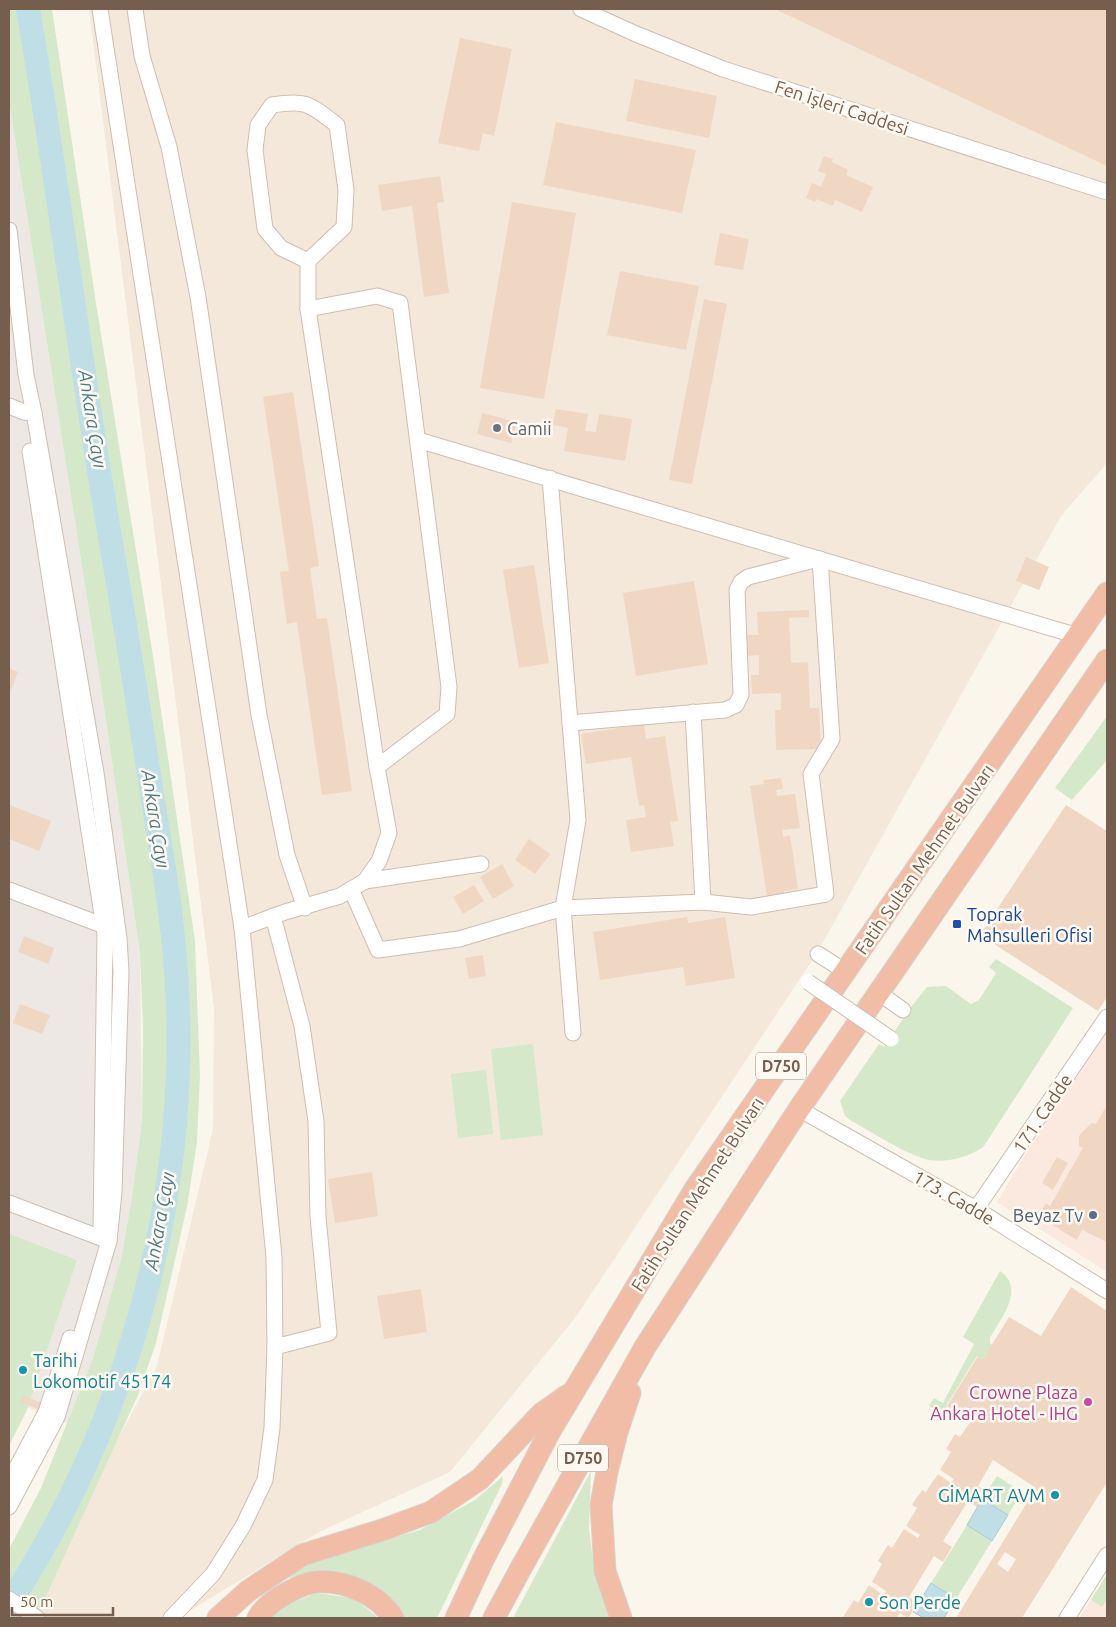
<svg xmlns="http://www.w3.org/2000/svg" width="1116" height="1627" font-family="Ubuntu,sans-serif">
<rect width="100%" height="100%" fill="#fbf6eb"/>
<polygon fill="#f3e8da" points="89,9 1107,9 1107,463 1061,516 817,953 575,1318 450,1472 321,1531 178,1618 45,1618 30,1604 157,1366 213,1129 214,1008"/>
<g fill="#fbe9e0">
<polygon points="1107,1020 1107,1272 997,1202"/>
<polygon points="1107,1574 1107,1618 1079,1618 1091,1600"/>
</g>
<polygon fill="#ede8e3" points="9,101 102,694 140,953 142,1119 132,1197 121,1259 93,1358 67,1423 17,1403 9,1420"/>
<g fill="#d5e9ca">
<polygon points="9,9 52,9 96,303 153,656 195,941 200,1075 197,1142 187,1207 156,1343 138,1395 36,1618 9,1618 9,1549 41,1488 93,1358 121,1259 132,1197 142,1119 143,1030 140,953 102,694 9,101"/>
<polygon points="1107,716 1107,760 1072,800 1055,788"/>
<path d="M 996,959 L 1073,1008 L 984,1146 C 970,1157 947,1163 929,1160 C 908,1156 870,1131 850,1120 L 845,1116 L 840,1101 L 879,1044 L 884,1047 L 911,1007 L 927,987 L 946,986 L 971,1004 L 979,1000 L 996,973 L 989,967 Z"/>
<polygon points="533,1044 543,1135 501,1140 491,1049"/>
<polygon points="486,1070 493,1134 458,1138 451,1074"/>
<polygon points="9,1234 77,1260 27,1410 9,1446"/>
<path d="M 1000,1271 C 1026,1289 1001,1318 990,1338 L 990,1343 L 992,1345 L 983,1359 L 977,1356 L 946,1406 L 952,1410 L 947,1418 L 929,1406 L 934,1398 L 943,1403 L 974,1344 L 963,1337 Z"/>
<polygon points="591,1471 589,1529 595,1575 609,1618 513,1618"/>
<polygon points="503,1476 502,1484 437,1618 404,1618 399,1610 371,1583 334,1573 292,1578 283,1577 321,1558 420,1530 475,1500"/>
<polygon points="997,1476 1022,1492 1008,1515 982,1499"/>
<polygon points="967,1525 992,1541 956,1599 931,1583"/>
<polygon points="1107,1574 1107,1599 1102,1607 1091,1600"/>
<polygon points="316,1593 354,1598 378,1618 271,1618 280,1608"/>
</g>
<g fill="#c0dee5" stroke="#a7cdd6">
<polygon points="982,1499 1008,1515 992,1541 967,1525"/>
<polygon points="931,1583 956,1599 944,1618 924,1618 913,1612"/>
</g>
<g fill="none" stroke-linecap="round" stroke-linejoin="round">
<path stroke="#c0dee5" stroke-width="24" d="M 9,1604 C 130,1419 192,1191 176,970 C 172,915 163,861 154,807 C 139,709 123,611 106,514 C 78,346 57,177 28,9"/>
</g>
<g fill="#efd7c4" fill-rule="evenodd">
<polygon points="775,9 1107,9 1107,166"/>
<polygon points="460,38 512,49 494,136 483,133 479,151 438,143"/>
<polygon points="635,79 717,96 709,138 626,121"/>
<polygon points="556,122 696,150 682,213 543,185"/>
<polygon points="824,156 833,159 832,162 848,170 846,175 873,187 862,212 835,200 833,206 816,199 815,202 806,198 812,183 821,187 826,174 818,171"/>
<polygon points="440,176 444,202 437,203 449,293 424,297 412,206 382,211 378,185"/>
<polygon points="512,202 576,213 544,399 480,388"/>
<polygon points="720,233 749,239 743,270 714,265"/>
<polygon points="620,271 699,286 686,350 607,335"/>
<polygon points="704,299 727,304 692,484 669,480"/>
<polygon points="293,392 319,566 310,568 317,619 327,618 352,791 322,795 297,622 287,624 280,572 289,571 263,397"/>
<polygon points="556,409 588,414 585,431 596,432 599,414 632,419 625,461 564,451 568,428 553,425"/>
<polygon points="482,413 517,422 511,443 477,434"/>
<polygon points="1026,557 1049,567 1039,590 1016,581"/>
<polygon points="534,565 549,663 519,668 503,570"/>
<polygon points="694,581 708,664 636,676 623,593"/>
<polygon points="809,610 809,617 789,618 791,663 808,662 810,708 819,708 821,749 776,750 775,710 781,710 781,693 752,694 751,675 759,675 759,655 744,656 743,635 758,635 757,612"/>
<polygon points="9,668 18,672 9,695"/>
<polygon points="644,724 646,739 665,736 678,821 670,822 674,846 631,852 626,820 646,817 644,805 639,806 631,757 586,764 581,734"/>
<polygon points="781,778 783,789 776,790 777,796 795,794 800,828 782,830 783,837 790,835 798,889 784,891 785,895 767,897 750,786 764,784 763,780"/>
<polygon points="9,805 51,821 39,851 9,839"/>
<polygon points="1066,805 1107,831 1107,997 1098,1011 980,935"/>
<polygon points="529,839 550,854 535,874 515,860"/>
<polygon points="502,864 514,886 493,899 480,877"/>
<polygon points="474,885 484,901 463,914 453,897"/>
<polygon points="687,917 688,923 725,917 735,978 686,986 683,967 600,980 593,932"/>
<polygon points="24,936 54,948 48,964 18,952"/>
<polygon points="483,955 486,976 469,979 465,958"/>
<polygon points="20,1004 50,1015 42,1034 13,1023"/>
<polygon points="1107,1105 1107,1242 1082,1230 1077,1240 1038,1216 1046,1203 1050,1206 1083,1148 1079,1146 1079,1136 1082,1132 1092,1123 1096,1124"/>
<polygon points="1057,1157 1068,1163 1053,1190 1042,1183"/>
<polygon points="372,1172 378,1216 335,1223 328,1179"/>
<path d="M 1071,1287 L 1107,1311 L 1107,1482 L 1022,1618 L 956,1618 L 1036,1488 L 993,1460 L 978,1486 L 986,1491 L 977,1507 L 968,1501 L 943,1541 L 952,1547 L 943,1562 L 934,1556 L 909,1597 L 918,1603 L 908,1618 L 900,1613 L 896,1618 L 843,1617 L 854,1600 L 858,1603 L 869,1585 L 883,1595 L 886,1591 L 872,1582 L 882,1564 L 878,1561 L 888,1545 L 892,1548 L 904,1529 L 918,1538 L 920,1535 L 906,1526 L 917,1508 L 912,1505 L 922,1490 L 926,1492 L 938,1474 L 951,1483 L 954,1479 L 940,1470 L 951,1452 L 946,1449 L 955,1434 L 960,1437 L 971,1421 L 947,1406 L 978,1356 L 983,1359 L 1009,1317 L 1041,1336 ZM 1005,1552 L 1016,1559 L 1008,1572 L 997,1564 Z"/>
<polygon points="421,1289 427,1332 384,1339 377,1296"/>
<polygon points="22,1395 59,1410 57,1417 20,1402"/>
</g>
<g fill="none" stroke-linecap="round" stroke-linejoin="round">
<defs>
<g id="minor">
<polyline points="100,9 242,928 274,1257 275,1347 272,1428 265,1480 243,1526 213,1574 171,1618"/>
<polyline points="135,9 142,56 169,147 198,297 259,715 287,855 305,908"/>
<polyline points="581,9 636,34 723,69 1107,192"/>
<polyline points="9,230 26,375 34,413 96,773 119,938 121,972 114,1192 109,1241 57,1417 9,1507"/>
<polyline points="308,309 377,296 400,303 449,687 447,714 377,767"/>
<polyline points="9,406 24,412 34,413"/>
<polyline points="418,440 1078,636"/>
<polyline points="30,451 105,934 101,1230"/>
<polyline points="550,478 578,820 563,908 573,1033"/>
<polyline points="693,712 703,902"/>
<polyline points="570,723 725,710 736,705 741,695 737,590 741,582 748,577 818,559"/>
<polyline points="365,881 481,864"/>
<polyline points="351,889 378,950 459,939 563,908 703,902 751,907 826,894 811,774 832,739 820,559"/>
<polyline points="9,890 110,928"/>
<polyline points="273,916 302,1026 316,1121 318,1217 329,1333 275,1347"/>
<path d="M 242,928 L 285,912 L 340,896 L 365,881 L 379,861 L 389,833 L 377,767 L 308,309 L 308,261 L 344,227 L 346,190 L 337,125 C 310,105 308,99 272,105 L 258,125 L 255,150 L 265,229 L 281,248 L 308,261"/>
<polyline points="818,954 846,972"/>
<polyline points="879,993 903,1010"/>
<polyline points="799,1109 976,1209 1107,1291"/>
<polyline points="9,1203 109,1241"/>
<polyline points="976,1209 1107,1017"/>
<polyline points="9,1482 46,1412 70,1338"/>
<polyline points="9,1599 37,1618"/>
<polyline points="1067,1618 1107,1555"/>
</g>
<g id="highway">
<polyline points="218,1618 248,1591 302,1555 382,1530 431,1512 480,1479 541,1414 568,1395"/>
<path d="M 258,1618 C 264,1608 270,1604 280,1597 C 290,1591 304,1583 316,1582 C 345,1580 378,1594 393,1618"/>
<polyline points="456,1618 484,1558 550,1431 695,1189 1107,593"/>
<polyline points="494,1618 521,1568 645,1347 799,1109 1107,660"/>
<polyline points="621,1618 605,1571 601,1505 607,1472 617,1432 630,1393"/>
</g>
</defs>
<use href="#minor" stroke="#cdbeb1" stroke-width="17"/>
<use href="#highway" stroke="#d9d2ce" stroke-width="23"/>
<use href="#minor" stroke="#fff" stroke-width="15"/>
<use href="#highway" stroke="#f1bda6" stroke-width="21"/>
<defs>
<polyline id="minor-bridge" points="808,982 891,1039"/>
</defs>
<use href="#minor-bridge" stroke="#cdbeb1" stroke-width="17" stroke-linecap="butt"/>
<use href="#minor-bridge" stroke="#fff" stroke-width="15"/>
</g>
<circle fill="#6b7280" stroke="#fefaf1" stroke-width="2" cx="497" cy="428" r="5"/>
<rect fill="#1a4fb4" stroke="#fefaf1" stroke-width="2" x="952" y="919" width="10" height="10" rx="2.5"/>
<circle fill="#5c6f8a" stroke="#fefaf1" stroke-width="2" cx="1093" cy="1215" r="5"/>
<g fill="#0f9aa8" stroke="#fefaf1" stroke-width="2">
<circle cx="23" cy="1370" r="5"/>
<circle cx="1055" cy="1495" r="5"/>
<circle cx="869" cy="1602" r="5"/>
</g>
<circle fill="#d1479c" stroke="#fefaf1" stroke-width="2" cx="1088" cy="1402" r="5"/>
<g text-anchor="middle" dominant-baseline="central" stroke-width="5" stroke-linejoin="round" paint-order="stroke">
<g fill="#fefaf1" stroke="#9f8d80" stroke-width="1">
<rect x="756" y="1052.5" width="50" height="27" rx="4"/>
<rect x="558" y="1444.5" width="50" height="27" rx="4"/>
</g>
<g font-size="16" font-weight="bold" fill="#765e4f">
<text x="781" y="1066">D750</text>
<text x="583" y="1458">D750</text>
</g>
<g font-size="18" fill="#765e4f" stroke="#fefaf1">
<text transform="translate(842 107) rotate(18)">Fen İşleri Caddesi</text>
<text transform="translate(924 859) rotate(-55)">Fatih Sultan Mehmet Bulvarı</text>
<text transform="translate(1042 1113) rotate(-56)">171. Cadde</text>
<text transform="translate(697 1194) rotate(-57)">Fatih Sultan Mehmet Bulvarı</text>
<text transform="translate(954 1197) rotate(30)">173. Cadde</text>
</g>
<g font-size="18" fill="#5b616d" stroke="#fefaf1" text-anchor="start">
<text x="507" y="428">Camii</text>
</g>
<g font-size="18" fill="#164399" stroke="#fefaf1" text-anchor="start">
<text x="967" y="914">Toprak<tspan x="967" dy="21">Mahsulleri Ofisi</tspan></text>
</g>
<g font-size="18" fill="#4e5e75" stroke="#fefaf1" text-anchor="end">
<text x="1083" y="1215">Beyaz Tv</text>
</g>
<g font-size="18" fill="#0d838f" stroke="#fefaf1" text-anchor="start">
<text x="33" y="1360">Tarihi<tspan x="33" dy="21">Lokomotif 45174</tspan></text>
<text x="1045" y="1495" text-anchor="end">GİMART AVM</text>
<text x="879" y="1602">Son Perde</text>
</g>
<g font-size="18" fill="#b23c85" stroke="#fefaf1" text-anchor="end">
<text x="1078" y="1392">Crowne Plaza<tspan x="1078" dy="21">Ankara Hotel - IHG</tspan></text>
</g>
<g font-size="19" font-style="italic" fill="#4a7a87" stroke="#fefaf1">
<text transform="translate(93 419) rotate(81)">Ankara Çayı</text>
<text transform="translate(156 819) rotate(81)">Ankara Çayı</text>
<text transform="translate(159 1221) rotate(-80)">Ankara Çayı</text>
</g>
</g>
<rect width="1116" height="1627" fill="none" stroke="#765e4f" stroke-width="20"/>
<path d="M12 1607v8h101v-8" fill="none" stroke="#765e4f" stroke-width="2.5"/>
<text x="20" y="1607" font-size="15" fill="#765e4f" stroke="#fefaf1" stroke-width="4" paint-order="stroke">50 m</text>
</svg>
